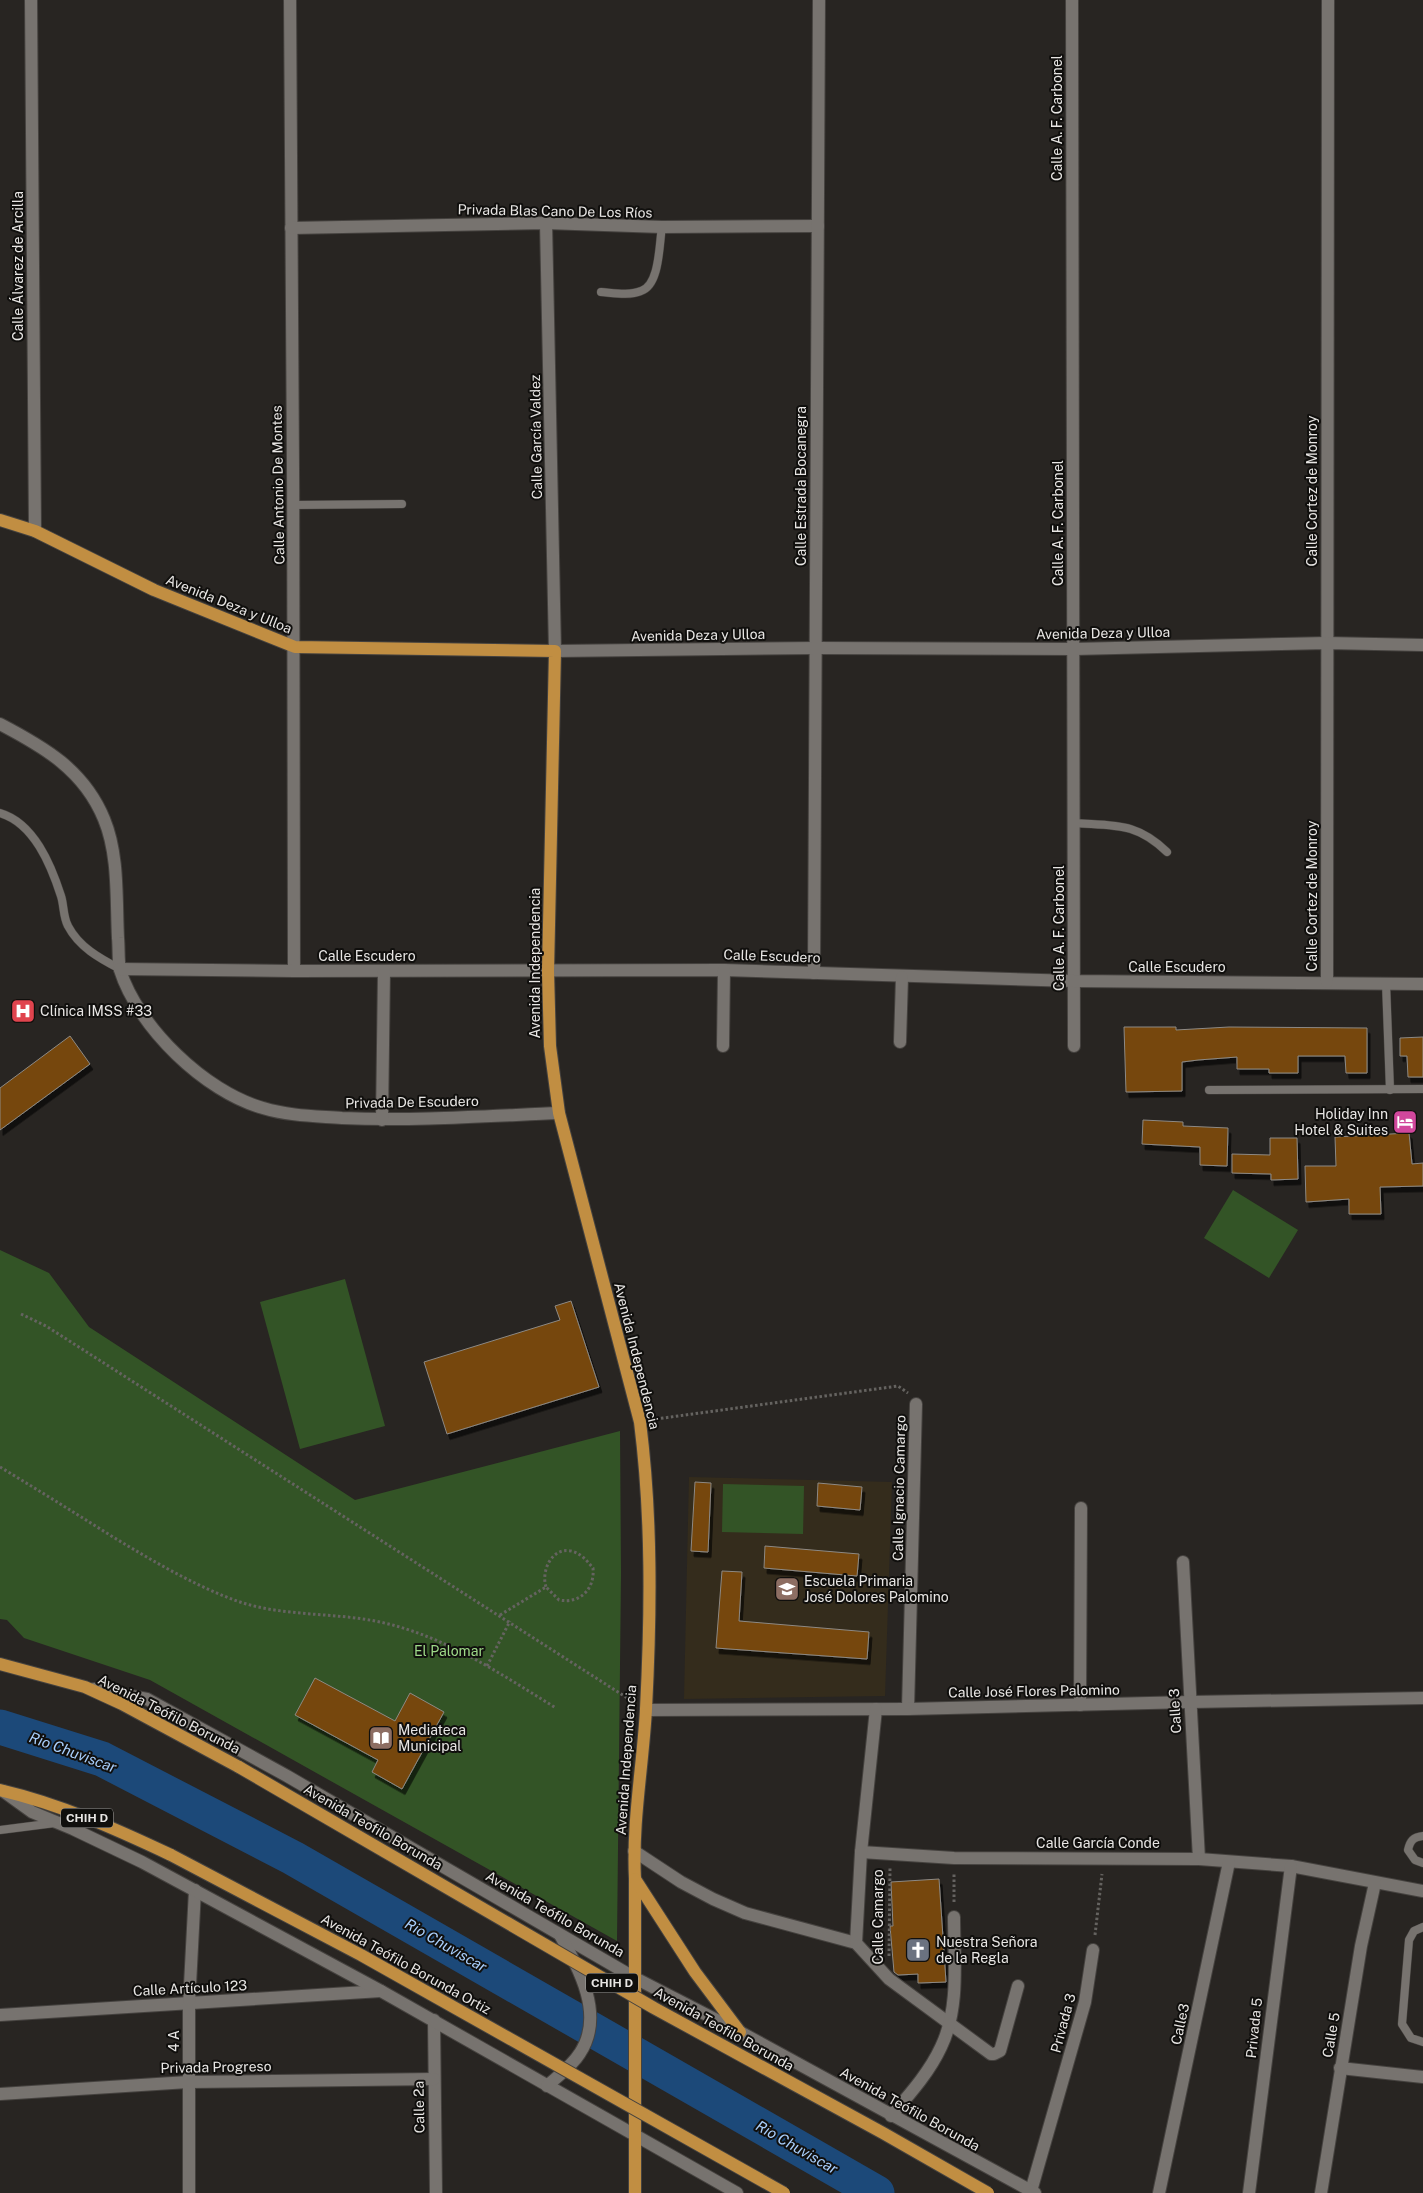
<svg xmlns="http://www.w3.org/2000/svg" width="1423" height="2193" font-family="'Public Sans',sans-serif">
<defs>
<filter id="shadow"><feDropShadow dx="3" dy="5.5" stdDeviation="0" flood-color="#0009"/></filter>
</defs>
<rect width="100%" height="100%" fill="#282522"/>
<polygon fill="#342c1c" points="689,1477 892,1482 885,1696 684,1699"/>
<g fill="#335426">
<polygon points="1233,1190 1298,1230 1269,1278 1204,1238"/>
<polygon points="0,1250 49,1273 89,1327 355,1500 620,1431 621,1573 617,1941 150,1680 24,1638 7,1620 0,1619"/>
<polygon points="345,1279 385,1426 300,1449 260,1302"/>
<polygon points="723,1484 804,1486 803,1534 722,1532"/>
</g>
<g fill="none" stroke-linecap="round" stroke-linejoin="round">
<polyline stroke="#1c4979" stroke-width="35" points="0,1727 102,1759 293,1858 877,2193"/>
</g>
<g fill="#764707" stroke="#8d8985" filter="url(#shadow)">
<polygon points="1124,1027 1176,1027 1176,1030 1229,1027 1367,1028 1367,1073 1346,1073 1345,1056 1298,1056 1298,1073 1269,1073 1269,1069 1237,1069 1237,1057 1198,1060 1182,1062 1182,1091 1126,1092"/>
<polygon points="70,1036 90,1064 0,1130 0,1088"/>
<polygon points="1423,1037 1423,1077 1408,1077 1407,1056 1400,1056 1400,1038"/>
<polygon points="1143,1120 1183,1122 1183,1126 1228,1128 1227,1166 1200,1165 1200,1147 1142,1144"/>
<polygon points="1409,1133 1412,1164 1423,1163 1423,1186 1380,1187 1381,1214 1349,1214 1349,1199 1306,1202 1305,1166 1336,1166 1335,1137"/>
<polygon points="1270,1138 1297,1138 1298,1179 1271,1180 1271,1174 1232,1173 1232,1154 1270,1155"/>
<polygon points="571,1301 599,1387 447,1434 424,1362 560,1320 555,1306"/>
<polygon points="695,1482 711,1483 708,1552 691,1551"/>
<polygon points="818,1483 862,1487 860,1510 817,1506"/>
<polygon points="765,1546 859,1554 857,1576 764,1568"/>
<polygon points="722,1571 742,1572 739,1621 869,1632 867,1659 716,1648"/>
<polygon points="315,1678 395,1721 410,1693 444,1712 402,1789 372,1772 378,1760 295,1715"/>
<polygon points="939,1879 946,1982 918,1983 918,1974 898,1975 894,1972 890,1926 893,1926 891,1882"/>
</g>
<g fill="none" stroke-linecap="round" stroke-linejoin="round">
<defs>
<g id="lane">
<path d="M 601,292 C 614,293 629,296 641,291 C 660,285 659,244 662,227"/>
<polyline points="292,505 402,504"/>
<path d="M 0,813 C 34,823 51,865 61,896 C 64,905 63,917 68,926 C 79,947 99,958 120,969"/>
<path d="M 1074,823 C 1115,826 1136,822 1167,852"/>
<polyline points="1386,983 1390,1090"/>
<polyline points="1209,1090 1423,1089"/>
<polyline points="0,1830 55,1823"/>
<path d="M 1423,1836 C 1413,1837 1410,1841 1408,1850 L 1415,1860 L 1423,1863"/>
<polyline points="1423,1927 1414,1931 1409,1940 1402,2024 1411,2038 1423,2042"/>
</g>
<g id="street">
<polyline points="31,0 35,531"/>
<path d="M 290,0 C 292,324 295,647 294,971"/>
<polyline points="1072,0 1074,1046"/>
<polyline points="546,223 555,651"/>
<polyline points="291,228 546,223 662,227 818,226"/>
<path d="M 0,724 C 44,747 84,770 104,819 C 119,855 116,899 118,938 C 119,948 118,960 120,970 C 138,1027 205,1092 263,1108 C 289,1116 316,1116 342,1118 C 414,1121 487,1116 559,1113"/>
<polyline points="120,969 294,971 724,970 1074,981 1423,984"/>
<polyline points="814,973 819,0"/>
<polyline points="1327,982 1328,0"/>
<polyline points="900,1042 902,977"/>
<polyline points="723,1046 724,970"/>
<polyline points="382,1120 384,971"/>
<polyline points="1183,1562 1199,1859"/>
<polyline points="1080,1705 1081,1508"/>
<polyline points="908,1709 916,1404"/>
<polyline points="646,1710 908,1709 1190,1702 1423,1698"/>
<polyline points="634,1851 681,1882 713,1899 745,1913 856,1943 889,1979 991,2054 994,2054 1000,2051 1018,1986"/>
<polyline points="861,1852 954,1858 1199,1859 1291,1866 1423,1891"/>
<polyline points="856,1943 861,1852 876,1709"/>
<polyline points="0,2015 381,1991"/>
<polyline points="434,2020 436,2193"/>
<polyline points="1340,2068 1423,2077"/>
<polyline points="0,2094 188,2082 434,2079"/>
<path d="M 891,2116 C 909,2095 929,2073 941,2047 C 960,2008 954,1959 954,1917"/>
<polyline points="1031,2191 1085,2002 1093,1950"/>
<polyline points="189,2193 189,2004 195,1890"/>
<polyline points="1159,2193 1229,1862"/>
<polyline points="1249,2193 1291,1866"/>
<polyline points="1321,2193 1361,1946 1375,1883"/>
</g>
<g id="secondary">
<polyline points="555,651 816,648 1074,649 1327,643 1423,645"/>
<polyline points="94,1689 147,1699 287,1776 635,1978 740,2032 1035,2193"/>
<polyline points="3,1791 32,1812 73,1829 142,1862 381,1991 737,2193"/>
<path d="M 547,2086 C 558,2076 572,2066 580,2053 C 605,2015 579,1969 560,1935"/>
</g>
<g id="primary">
<path d="M 0,520 L 35,531 L 154,590 L 295,647 L 555,651 L 548,971 L 550,1046 L 559,1113 L 640,1422 C 652,1517 651,1613 646,1709 C 643,1765 632,1822 635,1879 L 635,2193"/>
<polyline points="0,1664 85,1687 122,1704 239,1767"/>
<path d="M 0,1790 C 60,1804 116,1829 171,1855"/>
<polyline points="635,1879 695,1972 740,2032"/>
</g>
</defs>
<use href="#lane" stroke="#45423f" stroke-width="9"/>
<use href="#street" stroke="#45423f" stroke-width="14"/>
<use href="#secondary" stroke="#45423f" stroke-width="14"/>
<use href="#primary" stroke="#45423f" stroke-width="14"/>
<g stroke="#656360" stroke-width="3" stroke-dasharray="2.5 2.5" stroke-linecap="butt">
<polyline points="21,1314 46,1326 632,1701"/>
<polyline points="656,1419 898,1386 908,1393"/>
<path d="M 0,1467 C 38,1490 75,1513 113,1537 C 153,1561 193,1585 237,1601 C 283,1617 333,1612 380,1622 C 445,1636 499,1673 556,1708"/>
<path d="M 500,1615 L 546,1587 L 559,1600 C 580,1604 595,1589 593,1568 C 587,1561 581,1553 571,1551 C 551,1547 541,1572 546,1587"/>
<polyline points="487,1666 510,1621"/>
<polyline points="954,1902 954,1874"/>
<polyline points="1095,1935 1102,1874"/>
<polyline points="889,1956 890,1868"/>
</g>
<use href="#lane" stroke="#77736f" stroke-width="8"/>
<use href="#street" stroke="#77736f" stroke-width="12"/>
<use href="#secondary" stroke="#77736f" stroke-width="12"/>
<use href="#primary" stroke="#c18e42" stroke-width="12"/>
<defs>
<g id="primary-bridge">
<polyline points="239,1767 654,2008 883,2133 988,2193"/>
<polyline points="171,1855 361,1955 784,2193"/>
</g>
</defs>
<use href="#primary-bridge" stroke="#45423f" stroke-width="14" stroke-linecap="butt"/>
<use href="#primary-bridge" stroke="#c18e42" stroke-width="12"/>
</g>
<defs>
<symbol id="hospital-square" viewBox="-11 -11 22 22"><rect x="-9" y="-9" width="18" height="18" rx="4" fill="#e0444e" stroke="#100f0d"/><path d="M-5-5h3v3.5h4V-5h3V5h-3V1.5h-4V5h-3Z" fill="#fff"/></symbol>
<symbol id="hotel-square" viewBox="-11 -11 22 22"><rect x="-9" y="-9" width="18" height="18" rx="4" fill="#d1479c" stroke="#100f0d"/><path d="M-6-4.5h1.5V1H6V5H4.5V3h-9V5H-6ZM-4 0a1.8 1.8 0 1 1 3.6 0ZM.5 0V-2.5h3Q6-2.5 6 0Z" fill="#fff"/></symbol>
<symbol id="school-square" viewBox="-11 -11 22 22"><rect x="-9" y="-9" width="18" height="18" rx="4" fill="#8d6e63" stroke="#100f0d"/><path d="M0-5L7-2L0 1L-7-2ZM-4 1L0 2.5L4 1V4Q0 6-4 4Z" fill="#fff"/></symbol>
<symbol id="library-square" viewBox="-11 -11 22 22"><rect x="-9" y="-9" width="18" height="18" rx="4" fill="#8d6e63" stroke="#100f0d"/><path d="M-6-4Q-3-5.5-.7-3.5V5Q-3 3-6 4ZM6-4Q3-5.5 .7-3.5V5Q3 3 6 4Z" fill="#fff"/></symbol>
<symbol id="church-square" viewBox="-11 -11 22 22"><rect x="-9" y="-9" width="18" height="18" rx="4" fill="#6b7280" stroke="#100f0d"/><path d="M-1.2-6h2.4v3.5h3.3v2.4h-3.3V6h-2.4V-.1h-3.3v-2.4h3.3Z" fill="#fff"/></symbol>
</defs>
<g fill-rule="evenodd">
<use href="#hospital-square" x="9" y="997" width="28" height="28"/>
<use href="#hotel-square" x="1391" y="1108" width="28" height="28"/>
<use href="#school-square" x="773" y="1575" width="28" height="28"/>
<use href="#library-square" x="367" y="1724" width="28" height="28"/>
<use href="#church-square" x="904" y="1936" width="28" height="28"/>
</g>
<g text-anchor="middle" dominant-baseline="central" stroke-width="4" stroke-linejoin="round" paint-order="stroke">
<g fill="#100f0d" stroke="#a7a6a4" stroke-width="1">
<rect x="61" y="1808.5" width="52" height="19" rx="4"/>
<rect x="586" y="1973.5" width="52" height="19" rx="4"/>
</g>
<g font-size="12" font-weight="bold" fill="#e8e6e4">
<text x="87" y="1818">CHIH D</text>
<text x="612" y="1983">CHIH D</text>
</g>
<g font-size="14" fill="#e8e6e4" stroke="#100f0d">
<text transform="translate(1057 118) rotate(-90)">Calle A. F. Carbonel</text>
<text transform="translate(555 211) rotate(1)">Privada Blas Cano De Los Ríos</text>
<text transform="translate(18 266) rotate(-90)">Calle Álvarez de Arcilla</text>
<text transform="translate(536 437) rotate(-91)">Calle García Valdez</text>
<text transform="translate(278 485) rotate(-91)">Calle Antonio De Montes</text>
<text transform="translate(801 486) rotate(-90)">Calle Estrada Bocanegra</text>
<text transform="translate(1312 491) rotate(-90)">Calle Cortez de Monroy</text>
<text transform="translate(1058 523) rotate(-90)">Calle A. F. Carbonel</text>
<text transform="translate(229 604) rotate(22)">Avenida Deza y Ulloa</text>
<text transform="translate(1103 633) rotate(-1)">Avenida Deza y Ulloa</text>
<text transform="translate(698 635) rotate(-1)">Avenida Deza y Ulloa</text>
<text transform="translate(1312 896) rotate(-90)">Calle Cortez de Monroy</text>
<text transform="translate(1059 928) rotate(-90)">Calle A. F. Carbonel</text>
<text x="367" y="956">Calle Escudero</text>
<text transform="translate(772 956) rotate(2)">Calle Escudero</text>
<text transform="translate(535 963) rotate(-90)">Avenida Independencia</text>
<text x="1177" y="967">Calle Escudero</text>
<text transform="translate(412 1102) rotate(-1)">Privada De Escudero</text>
<text transform="translate(637 1356) rotate(76)">Avenida Independencia</text>
<text transform="translate(899 1488) rotate(-89)">Calle Ignacio Camargo</text>
<text transform="translate(1034 1691) rotate(-1)">Calle José Flores Palomino</text>
<text transform="translate(1175 1711) rotate(-93)">Calle 3</text>
<text transform="translate(169 1714) rotate(27)">Avenida Teófilo Borunda</text>
<text transform="translate(626 1760) rotate(-86)">Avenida Independencia</text>
<text transform="translate(373 1827) rotate(30)">Avenida Teofilo Borunda</text>
<text x="1098" y="1843">Calle García Conde</text>
<text transform="translate(555 1914) rotate(30)">Avenida Teófilo Borunda</text>
<text transform="translate(878 1917) rotate(-90)">Calle Camargo</text>
<text transform="translate(406 1964) rotate(29)">Avenida Teófilo Borunda Ortiz</text>
<text transform="translate(190 1988) rotate(-3)">Calle Artículo 123</text>
<text transform="translate(1063 2023) rotate(-75)">Privada 3</text>
<text transform="translate(1180 2024) rotate(-78)">Calle3</text>
<text transform="translate(1254 2028) rotate(-84)">Privada 5</text>
<text transform="translate(724 2029) rotate(29)">Avenida Teofilo Borunda</text>
<text transform="translate(1331 2035) rotate(-80)">Calle 5</text>
<text transform="translate(174 2041) rotate(-90)">4 A</text>
<text transform="translate(216 2067) rotate(-1)">Privada Progreso</text>
<text transform="translate(419 2107) rotate(-91)">Calle 2a</text>
<text transform="translate(910 2109) rotate(29)">Avenida Teófilo Borunda</text>
</g>
<g font-size="14" fill="#e8e6e4" stroke="#100f0d" text-anchor="start">
<text x="40" y="1011">Clínica IMSS #33</text>
<text x="1388" y="1114" text-anchor="end">Holiday Inn<tspan x="1388" dy="16">Hotel &amp; Suites</tspan></text>
<text x="804" y="1581">Escuela Primaria<tspan x="804" dy="16">José Dolores Palomino</tspan></text>
<text x="398" y="1730">Mediateca<tspan x="398" dy="16">Municipal</tspan></text>
<text x="936" y="1942">Nuestra Señora<tspan x="936" dy="16">de la Regla</tspan></text>
</g>
<g font-size="14" fill="#9ed988" stroke="#100f0d">
<text x="449" y="1651">El Palomar</text>
</g>
<g font-size="15" font-style="italic" fill="#a8cefb" stroke="#100f0d">
<text transform="translate(73 1752) rotate(20)">Rio Chuviscar</text>
<text transform="translate(446 1945) rotate(30)">Rio Chuviscar</text>
<text transform="translate(797 2147) rotate(30)">Rio Chuviscar</text>
</g>
</g>
</svg>
